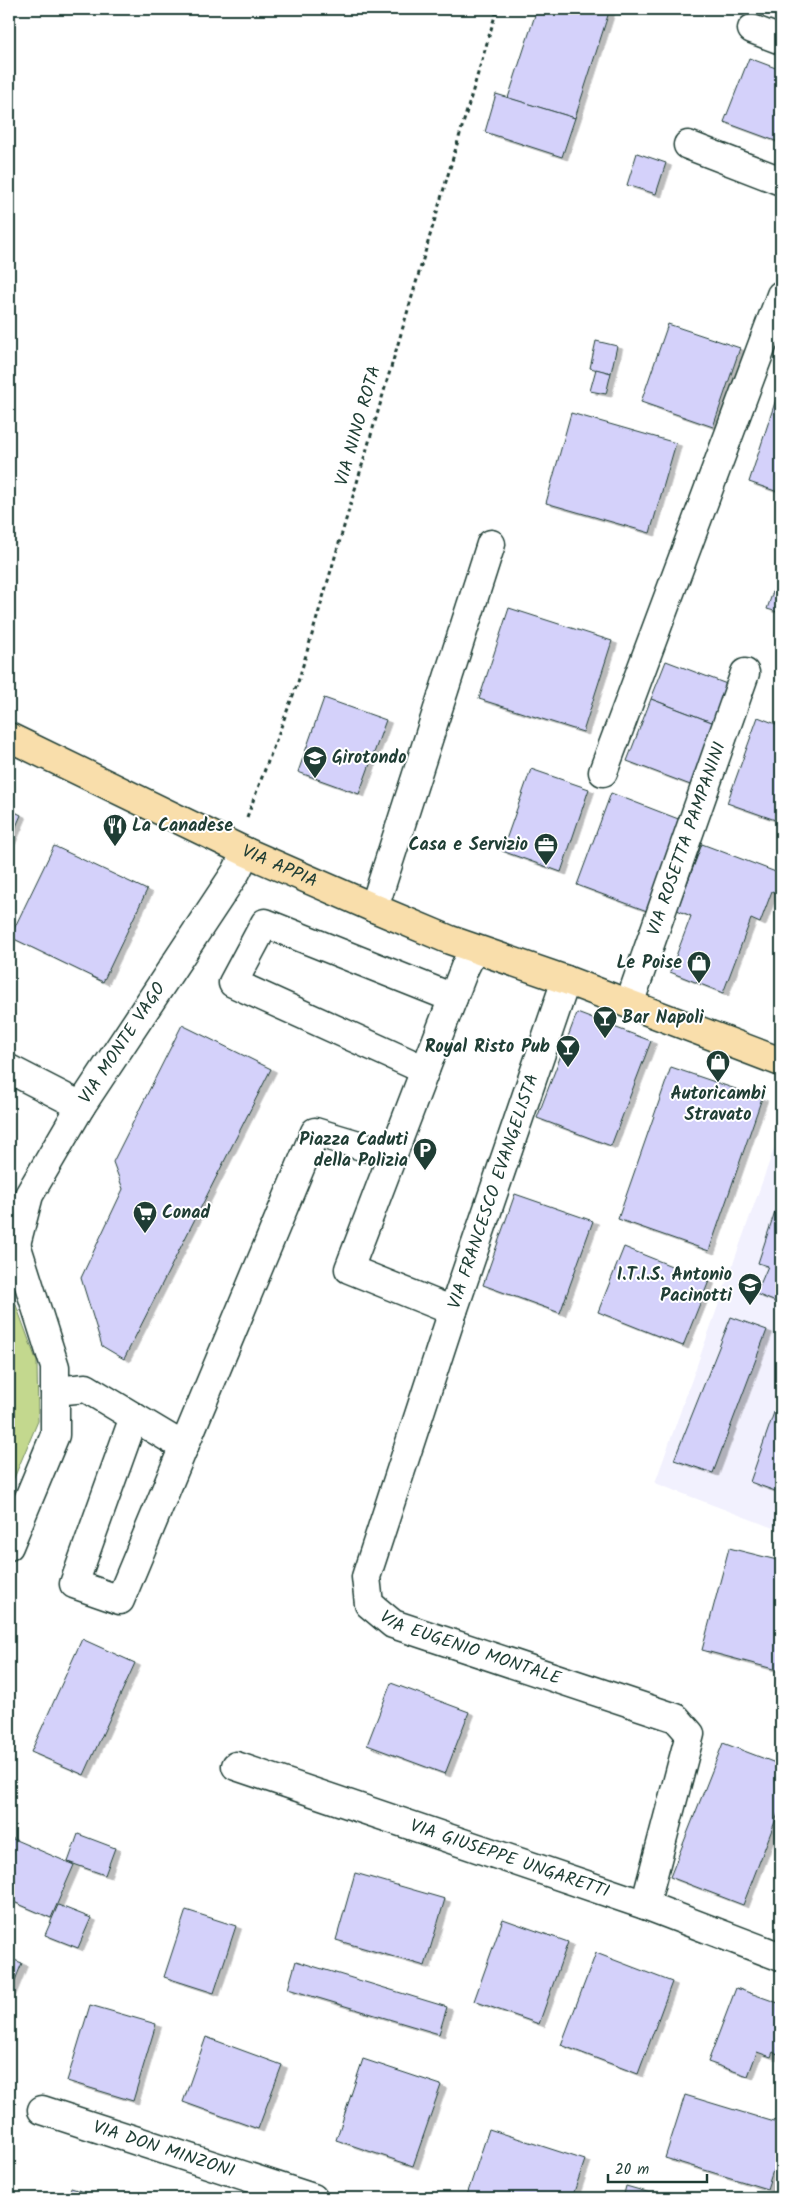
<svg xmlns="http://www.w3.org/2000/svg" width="790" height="2207" font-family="Kalam,sans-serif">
<defs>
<filter id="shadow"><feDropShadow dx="5.5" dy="3" stdDeviation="0" flood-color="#0004"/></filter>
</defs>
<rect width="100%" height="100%" fill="#fff"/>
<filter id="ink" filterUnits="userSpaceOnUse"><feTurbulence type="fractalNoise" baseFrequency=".02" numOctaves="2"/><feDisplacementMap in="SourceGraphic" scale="10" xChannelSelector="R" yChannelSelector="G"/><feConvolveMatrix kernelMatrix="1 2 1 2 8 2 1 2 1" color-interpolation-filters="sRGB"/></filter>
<g filter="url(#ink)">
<polygon fill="#f2f1fe" points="781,1129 781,1531 655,1483"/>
<polygon fill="#c3d88e" stroke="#718a61" points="9,1286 37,1362 38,1421 9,1490"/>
<g fill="#d4d1fa" stroke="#1f3d34" filter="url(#shadow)">
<polygon points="537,9 610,9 575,118 508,98"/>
<polygon points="749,58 781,70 781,143 724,122"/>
<polygon points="496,94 575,118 562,157 485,132"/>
<polygon points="637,153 666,163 656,194 627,185"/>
<polygon points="668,324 740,348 713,427 641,402"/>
<polygon points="596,341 617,346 611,373 590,368"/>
<polygon points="596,369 611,373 606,394 590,391"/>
<polygon points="781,384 781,493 749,482"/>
<polygon points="571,413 676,443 650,533 546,503"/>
<polygon points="781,568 781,613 767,609"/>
<polygon points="509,608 612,641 583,732 479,699"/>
<polygon points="666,661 732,686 717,724 651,699"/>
<polygon points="324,698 386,720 359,794 298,772"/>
<polygon points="651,699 717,724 693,786 627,761"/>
<polygon points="758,717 781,726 781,822 727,803"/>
<polygon points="531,769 589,789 561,872 502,851"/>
<polygon points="611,793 681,820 647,911 577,885"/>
<polygon points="9,809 21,815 9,843"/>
<polygon points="702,844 781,874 781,895 772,891 760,923 751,919 723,993 670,972 691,916 677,910"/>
<polygon points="54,846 147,890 103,982 10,937"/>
<polygon points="577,1013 651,1041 611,1146 537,1118"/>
<polygon points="182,1025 271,1069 124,1359 102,1346 81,1278 123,1189 113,1162"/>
<polygon points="671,1067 762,1098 709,1251 618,1219"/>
<polygon points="781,1193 781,1304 756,1294 768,1266 758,1263"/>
<polygon points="515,1194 593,1221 560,1313 483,1285"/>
<polygon points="624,1247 709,1281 683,1346 598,1312"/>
<polygon points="731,1317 767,1330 713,1473 674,1460"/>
<polygon points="781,1392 781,1493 750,1482"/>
<polygon points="729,1548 781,1561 781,1671 702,1650"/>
<polygon points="82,1639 135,1663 84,1775 31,1752"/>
<polygon points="391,1683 469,1712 445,1774 367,1745"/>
<polygon points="723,1743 781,1765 781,1806 743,1905 670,1877"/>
<polygon points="78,1834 115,1848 105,1875 68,1862"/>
<polygon points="11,1838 74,1865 51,1918 9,1900 9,1843"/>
<polygon points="355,1873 445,1899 425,1966 336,1940"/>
<polygon points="58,1905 91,1918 78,1948 45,1935"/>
<polygon points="186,1910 236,1926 214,1993 164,1977"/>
<polygon points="503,1919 568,1942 539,2024 474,2001"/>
<polygon points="596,1953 672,1982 638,2074 561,2045"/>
<polygon points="9,1958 22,1963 9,1995"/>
<polygon points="296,1961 447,2007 439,2034 288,1989"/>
<polygon points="736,1988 781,2004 781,2055 773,2052 771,2057 757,2052 748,2076 708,2062"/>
<polygon points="90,2005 156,2024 133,2101 67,2081"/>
<polygon points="206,2037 282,2065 258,2129 183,2102"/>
<polygon points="363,2059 441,2085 413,2166 336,2140"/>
<polygon points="685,2095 781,2124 781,2146 767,2189 665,2158"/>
<polygon points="489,2129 585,2160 572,2198 466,2198"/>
<polygon points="626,2186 668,2198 623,2198"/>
<polygon points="71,2188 105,2198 68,2198"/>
</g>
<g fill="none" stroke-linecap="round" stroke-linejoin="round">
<defs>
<g id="minor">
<polyline points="752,29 781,40"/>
<polyline points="688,145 781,181"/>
<polyline points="603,772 781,295"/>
<polyline points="374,908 491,544"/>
<path id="s1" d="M 474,949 L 465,967 L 425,1070 L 349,1269 L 453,1311 L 566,980"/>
<path id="s2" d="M 629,1004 L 745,673"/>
<polyline points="9,1069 81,1106"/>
<polyline points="425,1070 233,983 265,923 453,998"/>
<path id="s3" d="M 16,1244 L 29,1195 L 81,1106 L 236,872 L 246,852"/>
<path id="s4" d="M 453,1311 L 366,1577 L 369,1604 L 393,1624 L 676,1718 L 690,1734 L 645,1905"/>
<polyline points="55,1391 86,1388 134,1417 74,1584 120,1600 315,1132 392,1155"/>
<polyline points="134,1417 184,1447"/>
<polyline points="9,1546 55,1435 55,1367 16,1244"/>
<path id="s5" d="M 236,1766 L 645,1905 L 781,1957"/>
<path id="s6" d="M 42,2110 L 313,2198"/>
</g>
<g id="major">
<path id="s7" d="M 9,737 L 246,852 L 374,908 L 450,940 L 566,980 L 781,1062"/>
</g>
</defs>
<use href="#minor" stroke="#1f3d34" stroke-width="31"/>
<use href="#major" stroke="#1f3d34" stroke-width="31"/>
<polyline stroke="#1f3d34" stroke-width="3" stroke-dasharray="4 4" stroke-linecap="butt" points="247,817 298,682 497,9"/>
<use href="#minor" stroke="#fff" stroke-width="28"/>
<use href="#major" stroke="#f9deab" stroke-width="28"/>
</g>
</g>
<defs>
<symbol id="school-pin" viewBox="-11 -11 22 30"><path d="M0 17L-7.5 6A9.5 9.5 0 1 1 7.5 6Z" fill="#1f3d34" stroke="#fff"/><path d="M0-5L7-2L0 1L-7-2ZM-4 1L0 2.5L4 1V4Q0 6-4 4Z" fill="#fff"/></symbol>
<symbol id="restaurant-pin" viewBox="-11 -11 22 30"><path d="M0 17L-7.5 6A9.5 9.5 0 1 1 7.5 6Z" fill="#1f3d34" stroke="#fff"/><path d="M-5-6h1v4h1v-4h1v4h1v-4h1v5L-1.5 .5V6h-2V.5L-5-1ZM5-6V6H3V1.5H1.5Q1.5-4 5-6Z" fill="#fff"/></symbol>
<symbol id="office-pin" viewBox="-11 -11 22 30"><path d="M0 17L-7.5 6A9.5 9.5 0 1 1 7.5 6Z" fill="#1f3d34" stroke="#fff"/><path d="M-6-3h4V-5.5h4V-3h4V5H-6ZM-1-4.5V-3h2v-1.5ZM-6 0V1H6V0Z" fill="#fff"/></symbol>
<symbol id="shop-pin" viewBox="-11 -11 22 30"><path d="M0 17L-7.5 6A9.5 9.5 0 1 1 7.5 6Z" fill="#1f3d34" stroke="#fff"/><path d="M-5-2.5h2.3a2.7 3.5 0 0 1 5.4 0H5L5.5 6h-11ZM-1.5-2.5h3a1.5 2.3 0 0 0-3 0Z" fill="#fff"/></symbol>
<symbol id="bar-pin" viewBox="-11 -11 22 30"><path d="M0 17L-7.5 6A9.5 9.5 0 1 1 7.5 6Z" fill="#1f3d34" stroke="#fff"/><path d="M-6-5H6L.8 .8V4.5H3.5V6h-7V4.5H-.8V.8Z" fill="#fff"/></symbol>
<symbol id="parking-pin" viewBox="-11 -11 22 30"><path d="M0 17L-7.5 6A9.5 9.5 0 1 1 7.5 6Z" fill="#1f3d34" stroke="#fff"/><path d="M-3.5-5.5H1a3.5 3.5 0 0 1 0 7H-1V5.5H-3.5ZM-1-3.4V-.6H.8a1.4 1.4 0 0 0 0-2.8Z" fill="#fff"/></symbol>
<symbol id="supermarket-pin" viewBox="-11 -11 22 30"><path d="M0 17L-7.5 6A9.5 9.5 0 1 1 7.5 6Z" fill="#1f3d34" stroke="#fff"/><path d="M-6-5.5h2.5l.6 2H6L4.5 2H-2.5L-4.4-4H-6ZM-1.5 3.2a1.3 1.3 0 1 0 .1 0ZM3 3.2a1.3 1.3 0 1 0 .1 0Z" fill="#fff"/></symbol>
<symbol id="university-pin" viewBox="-11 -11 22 30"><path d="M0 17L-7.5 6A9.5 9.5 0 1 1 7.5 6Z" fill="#1f3d34" stroke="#fff"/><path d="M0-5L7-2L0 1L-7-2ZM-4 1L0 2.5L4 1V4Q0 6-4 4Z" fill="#fff"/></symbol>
</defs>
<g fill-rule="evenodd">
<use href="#school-pin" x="301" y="744" width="28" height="38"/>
<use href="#restaurant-pin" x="101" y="812" width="28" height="38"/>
<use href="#office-pin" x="532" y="831" width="28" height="38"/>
<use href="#shop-pin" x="685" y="949" width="28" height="38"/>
<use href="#bar-pin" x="591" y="1004" width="28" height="38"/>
<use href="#bar-pin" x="554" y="1033" width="28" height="38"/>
<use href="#shop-pin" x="704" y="1048" width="28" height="38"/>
<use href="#parking-pin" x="411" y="1136" width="28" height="38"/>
<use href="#supermarket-pin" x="131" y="1199" width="28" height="38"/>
<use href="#university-pin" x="736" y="1271" width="28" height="38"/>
</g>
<g text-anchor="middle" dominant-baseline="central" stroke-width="4" stroke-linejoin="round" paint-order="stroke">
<g font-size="18" fill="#1f3d34" stroke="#fff">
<text transform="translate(359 426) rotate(-74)">VIA NINO ROTA</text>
<text stroke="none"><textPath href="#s2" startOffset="175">VIA ROSETTA PAMPANINI</textPath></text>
<text stroke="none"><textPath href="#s7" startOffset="300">VIA APPIA</textPath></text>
<text stroke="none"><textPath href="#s3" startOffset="229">VIA MONTE VAGO</textPath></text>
<text stroke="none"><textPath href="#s1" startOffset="582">VIA FRANCESCO EVANGELISTA</textPath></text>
<text stroke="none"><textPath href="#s4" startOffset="419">VIA EUGENIO MONTALE</textPath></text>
<text stroke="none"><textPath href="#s5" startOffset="289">VIA GIUSEPPE UNGARETTI</textPath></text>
<text stroke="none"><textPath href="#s6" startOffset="128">VIA DON MINZONI</textPath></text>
</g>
<g font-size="18" font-weight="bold" fill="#1f3d34" stroke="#fff" text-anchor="end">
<text x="332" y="758" text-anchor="start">Girotondo</text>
<text x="132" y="826" text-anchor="start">La Canadese</text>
<text x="528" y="845">Casa e Servizio</text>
<text x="682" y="963">Le Poise</text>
<text x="622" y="1018" text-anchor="start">Bar Napoli</text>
<text x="550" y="1047">Royal Risto Pub</text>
<text x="718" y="1094" text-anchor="middle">Autoricambi<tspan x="718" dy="21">Stravato</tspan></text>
<text x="408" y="1140">Piazza Caduti<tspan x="408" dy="21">della Polizia</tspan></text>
<text x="162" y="1213" text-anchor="start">Conad</text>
<text x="732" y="1275">I.T.I.S. Antonio<tspan x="732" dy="21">Pacinotti</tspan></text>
</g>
</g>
<rect width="790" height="2207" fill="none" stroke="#fff" stroke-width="30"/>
<rect x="15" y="15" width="760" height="2177" fill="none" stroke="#1f3d34" stroke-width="2" filter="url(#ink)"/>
<path d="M608 2174v8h99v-8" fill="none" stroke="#1f3d34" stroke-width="2.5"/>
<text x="615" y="2174" font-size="15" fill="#1f3d34" stroke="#ffffff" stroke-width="4" paint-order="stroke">20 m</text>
</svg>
